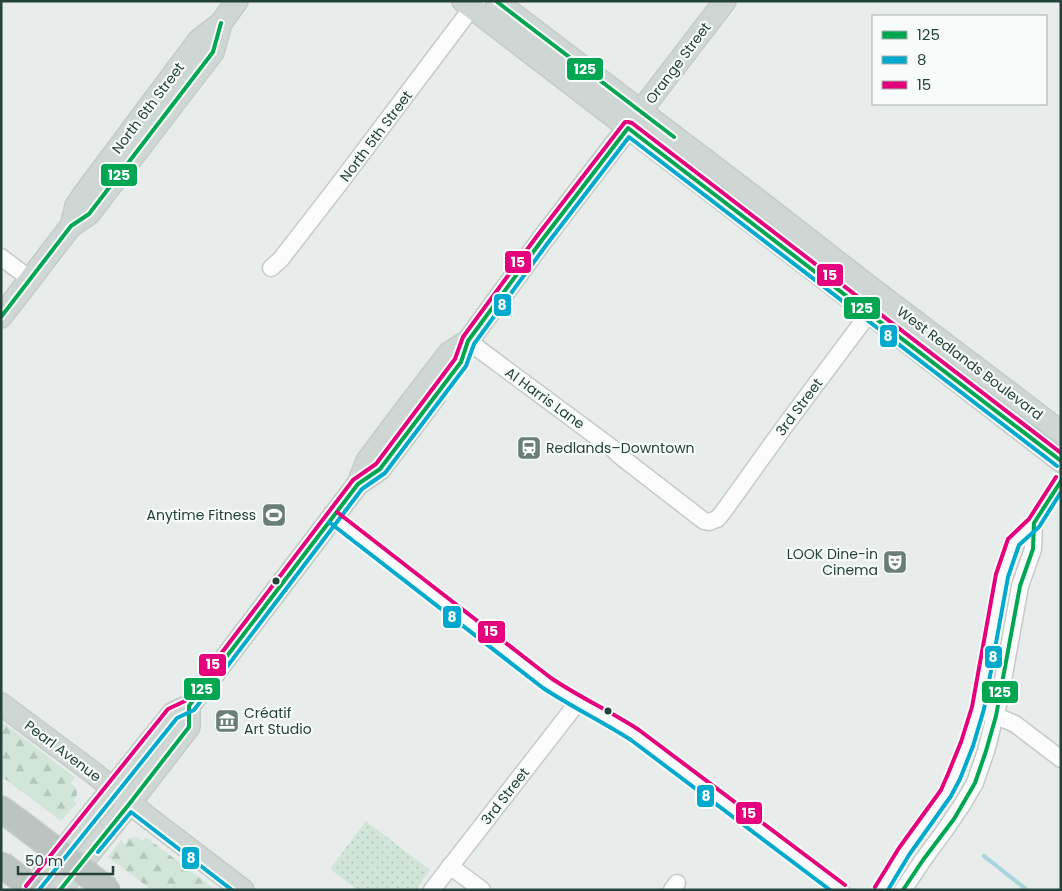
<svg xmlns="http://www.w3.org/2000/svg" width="1062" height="891" font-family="Poppins,sans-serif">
<defs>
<pattern id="grass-dots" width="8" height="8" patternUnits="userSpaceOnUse" patternTransform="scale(1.25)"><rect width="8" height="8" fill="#d1e6d8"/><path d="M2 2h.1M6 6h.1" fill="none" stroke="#b3c6ba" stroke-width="1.8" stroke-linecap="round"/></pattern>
<pattern id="forest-firs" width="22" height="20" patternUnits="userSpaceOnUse" patternTransform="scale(1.25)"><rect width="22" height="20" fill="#d1e6d8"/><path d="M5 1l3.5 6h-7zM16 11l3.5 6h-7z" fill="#b3c6ba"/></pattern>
</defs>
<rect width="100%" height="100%" fill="#e8edeb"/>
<polygon fill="url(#grass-dots)" points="366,821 430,870 416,890 357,890 330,869"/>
<g fill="url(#forest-firs)">
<polygon points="1,721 75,777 71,783 76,787 77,795 73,800 77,803 61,821 1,776"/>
<polygon points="138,837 142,841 146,837 216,890 152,890 108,857 121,840 125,844 129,838"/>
</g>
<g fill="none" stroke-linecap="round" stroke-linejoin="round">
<polyline stroke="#a9d4db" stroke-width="4" points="984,856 1027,890"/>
<defs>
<g id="minor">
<polyline points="1,257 30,279"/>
<polyline points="271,268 281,259 339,184 477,1"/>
<polyline points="468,341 612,448 620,456 704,521 709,522 714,520 717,519 723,512 787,423 876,304"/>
<polyline points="333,517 427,589 547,683 570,698 613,721 635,735 841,890"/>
<polyline points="987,712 1015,724 1061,759"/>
<polyline points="450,866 482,890"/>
<polyline points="432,890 578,702"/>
<polyline points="672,890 677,883"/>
<polyline points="880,890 904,852 946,793 954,777 967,744 978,708 998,594 1002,575 1012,547 1014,541 1034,523 1051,495 1061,481"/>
<polyline points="903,890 923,860 945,830 962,805 975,783 986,751 1000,697 1020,586 1033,549 1034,523"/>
</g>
<g id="major">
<polyline points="463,1 880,321 1061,461"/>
<polyline points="496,1 754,197 871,288 1061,432"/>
<polyline points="71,226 76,206 84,194 199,40 221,23 237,1"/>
<polyline points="1,317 71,226 89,214 213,52 221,23"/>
<polyline points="358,484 380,469 435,396"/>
<polyline points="1,704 96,775 146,816 243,890"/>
<polyline points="31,890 173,713 189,706 358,484 367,461 409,405 449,353 468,341 542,240 725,1"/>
<polyline points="60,890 130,803 189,727 189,706"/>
</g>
<polyline id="highway" points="1,809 16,820"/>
</defs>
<use href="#minor" stroke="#c5cac8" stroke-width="19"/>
<use href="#major" stroke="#c3ccc9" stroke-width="24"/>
<use href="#highway" stroke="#c3ccc9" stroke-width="28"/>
<use href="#minor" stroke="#fcfcfc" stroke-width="16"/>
<use href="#major" stroke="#cfd7d5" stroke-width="21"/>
<use href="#highway" stroke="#bcc4c2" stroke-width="25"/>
<defs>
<g id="highway-bridge">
<polyline points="16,820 108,890"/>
<polyline points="1,864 35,890"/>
</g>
</defs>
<use href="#highway-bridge" stroke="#c3ccc9" stroke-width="28" stroke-linecap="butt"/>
<use href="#highway-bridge" stroke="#bcc4c2" stroke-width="25"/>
<defs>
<g id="bus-1">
<polyline points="496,1 674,137"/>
<polyline points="1,317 71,226 89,214 213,52 221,23"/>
<polyline points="60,890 130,803 189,727 189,706 358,484 380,469 461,362 468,341 542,240 628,128 1061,461"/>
<polyline points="903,890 923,860 954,819 975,783 986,751 996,716 1020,586 1033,549 1034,523 1061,481"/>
</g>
<g id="bus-2">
<path d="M 329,522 L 543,688 C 572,707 603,722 631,740 L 830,890"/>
<polyline points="98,852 131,812 232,890"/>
<polyline points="39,890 177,718 194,710 362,489 385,473 466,366 474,344 547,244 629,137 1057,466"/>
<polyline points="888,890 909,855 951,796 960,779 973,746 984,709 1008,577 1019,545 1039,527 1061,492"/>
</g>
<g id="bus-3">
<path d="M 337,512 L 551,678 C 579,697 610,711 639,730 L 845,885"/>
<polyline points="26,886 168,709 185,701 353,480 376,464 455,359 463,337 537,236 625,122 628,122 632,123 1061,453"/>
<polyline points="875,887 899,848 941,790 948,774 961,742 972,707 996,574 1008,539 1029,519 1056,477"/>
</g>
</defs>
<use href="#bus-1" stroke="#f7fbf9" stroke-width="8"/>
<use href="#bus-2" stroke="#f7fbf9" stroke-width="8"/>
<use href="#bus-3" stroke="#f7fbf9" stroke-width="8"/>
<use href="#bus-1" stroke="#00a651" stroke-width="4"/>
<use href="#bus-2" stroke="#00a9ce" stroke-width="4"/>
<use href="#bus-3" stroke="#e5007d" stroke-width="4"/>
</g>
<defs>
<symbol id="station-square" viewBox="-11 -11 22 22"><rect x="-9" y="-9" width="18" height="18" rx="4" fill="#697e78" stroke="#f7fbf9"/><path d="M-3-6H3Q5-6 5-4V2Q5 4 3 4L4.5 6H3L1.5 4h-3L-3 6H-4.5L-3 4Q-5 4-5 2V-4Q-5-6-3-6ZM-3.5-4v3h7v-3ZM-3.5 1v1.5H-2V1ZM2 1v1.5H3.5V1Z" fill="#fff"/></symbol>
<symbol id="stadium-square" viewBox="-11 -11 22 22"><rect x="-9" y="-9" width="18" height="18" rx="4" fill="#697e78" stroke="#f7fbf9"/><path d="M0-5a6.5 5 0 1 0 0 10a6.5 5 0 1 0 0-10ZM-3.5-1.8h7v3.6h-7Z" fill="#fff"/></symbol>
<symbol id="theatre-square" viewBox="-11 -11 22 22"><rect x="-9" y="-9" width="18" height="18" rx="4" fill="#697e78" stroke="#f7fbf9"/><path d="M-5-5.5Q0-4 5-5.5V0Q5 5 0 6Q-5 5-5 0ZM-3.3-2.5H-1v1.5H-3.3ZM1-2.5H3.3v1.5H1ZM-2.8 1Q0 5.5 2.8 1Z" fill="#fff"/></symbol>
<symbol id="museum-square" viewBox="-11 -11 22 22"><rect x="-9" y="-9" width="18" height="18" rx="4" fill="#697e78" stroke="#f7fbf9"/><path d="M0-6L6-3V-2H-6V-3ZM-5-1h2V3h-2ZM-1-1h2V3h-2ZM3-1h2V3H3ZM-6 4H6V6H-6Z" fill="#fff"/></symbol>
</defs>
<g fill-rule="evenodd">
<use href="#station-square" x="515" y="434" width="28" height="28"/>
<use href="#stadium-square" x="260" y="501" width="28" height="28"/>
<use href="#theatre-square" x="881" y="548" width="28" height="28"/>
<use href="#museum-square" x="213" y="707" width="28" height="28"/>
</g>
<g fill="#24423a" stroke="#f7fbf9" stroke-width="2">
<circle cx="276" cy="581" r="4.5"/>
<circle cx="608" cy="711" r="4.5"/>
</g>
<g text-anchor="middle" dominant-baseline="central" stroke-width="4.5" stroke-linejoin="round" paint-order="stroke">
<g font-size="14" fill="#24423a" stroke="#f7fbf9">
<text transform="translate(678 63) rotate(-53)">Orange Street</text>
<text transform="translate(148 108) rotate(-53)">North 6th Street</text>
<text transform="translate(376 136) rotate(-53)">North 5th Street</text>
<text transform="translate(970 363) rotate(37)">West Redlands Boulevard</text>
<text transform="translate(545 398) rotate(36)">Al Harris Lane</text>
<text transform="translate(799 407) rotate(-53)">3rd Street</text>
<text transform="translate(63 751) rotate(37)">Pearl Avenue</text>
<text transform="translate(505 796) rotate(-52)">3rd Street</text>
</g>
<g font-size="14" fill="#24423a" stroke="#f7fbf9" text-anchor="start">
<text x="546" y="448">Redlands–Downtown</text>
<text x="256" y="515" text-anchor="end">Anytime Fitness</text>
<text x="878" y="554" text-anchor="end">LOOK Dine-in<tspan x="878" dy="16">Cinema</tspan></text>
<text x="244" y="713">Créatif<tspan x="244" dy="16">Art Studio</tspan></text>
</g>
</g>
<g stroke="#f7fbf9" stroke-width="2">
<rect x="566" y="57" width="38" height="24" rx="5" fill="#00a651"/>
<rect x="100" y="163" width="38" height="24" rx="5" fill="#00a651"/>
<rect x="504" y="250" width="28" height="24" rx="5" fill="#e5007d"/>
<rect x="816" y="263" width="28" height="24" rx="5" fill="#e5007d"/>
<rect x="493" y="293" width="19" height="24" rx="5" fill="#00a9ce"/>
<rect x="843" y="296" width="38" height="24" rx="5" fill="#00a651"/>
<rect x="879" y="324" width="19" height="24" rx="5" fill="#00a9ce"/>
<rect x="442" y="605" width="20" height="24" rx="5" fill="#00a9ce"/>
<rect x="477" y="620" width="29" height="24" rx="5" fill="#e5007d"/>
<rect x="984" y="645" width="19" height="24" rx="5" fill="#00a9ce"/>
<rect x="198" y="653" width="29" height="24" rx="5" fill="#e5007d"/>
<rect x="183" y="677" width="38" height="24" rx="5" fill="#00a651"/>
<rect x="981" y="680" width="38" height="24" rx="5" fill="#00a651"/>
<rect x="696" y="784" width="19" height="24" rx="5" fill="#00a9ce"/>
<rect x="735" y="801" width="28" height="24" rx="5" fill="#e5007d"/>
<rect x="181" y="846" width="19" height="24" rx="5" fill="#00a9ce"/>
</g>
<g font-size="14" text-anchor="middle" font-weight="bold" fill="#fff">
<text x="585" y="74">125</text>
<text x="119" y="180">125</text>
<text x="518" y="267">15</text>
<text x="830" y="280">15</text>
<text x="502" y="310">8</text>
<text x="862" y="313">125</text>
<text x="888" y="341">8</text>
<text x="452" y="622">8</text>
<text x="491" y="636">15</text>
<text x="993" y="662">8</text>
<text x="213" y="669">15</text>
<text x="202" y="694">125</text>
<text x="1000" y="697">125</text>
<text x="706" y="801">8</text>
<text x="749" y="818">15</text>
<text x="191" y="863">8</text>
</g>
<rect width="1062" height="891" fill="none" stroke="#24423a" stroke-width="5"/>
<rect x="872" y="15" width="175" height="90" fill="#f7fbf9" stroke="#a3b1ad"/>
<rect x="882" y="31" width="25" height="8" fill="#00a651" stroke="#a3b1ad"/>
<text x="917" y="40" font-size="15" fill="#24423a">125</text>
<rect x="882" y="56" width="25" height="8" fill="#00a9ce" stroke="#a3b1ad"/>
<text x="917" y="65" font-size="15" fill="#24423a">8</text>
<rect x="882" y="81" width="25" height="8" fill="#e5007d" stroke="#a3b1ad"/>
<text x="917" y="90" font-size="15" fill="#24423a">15</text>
<path d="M18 866v8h95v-8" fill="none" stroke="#24423a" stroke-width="2.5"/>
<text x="25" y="866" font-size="15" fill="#24423a" stroke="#f7fbf9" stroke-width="4" paint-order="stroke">50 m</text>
</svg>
